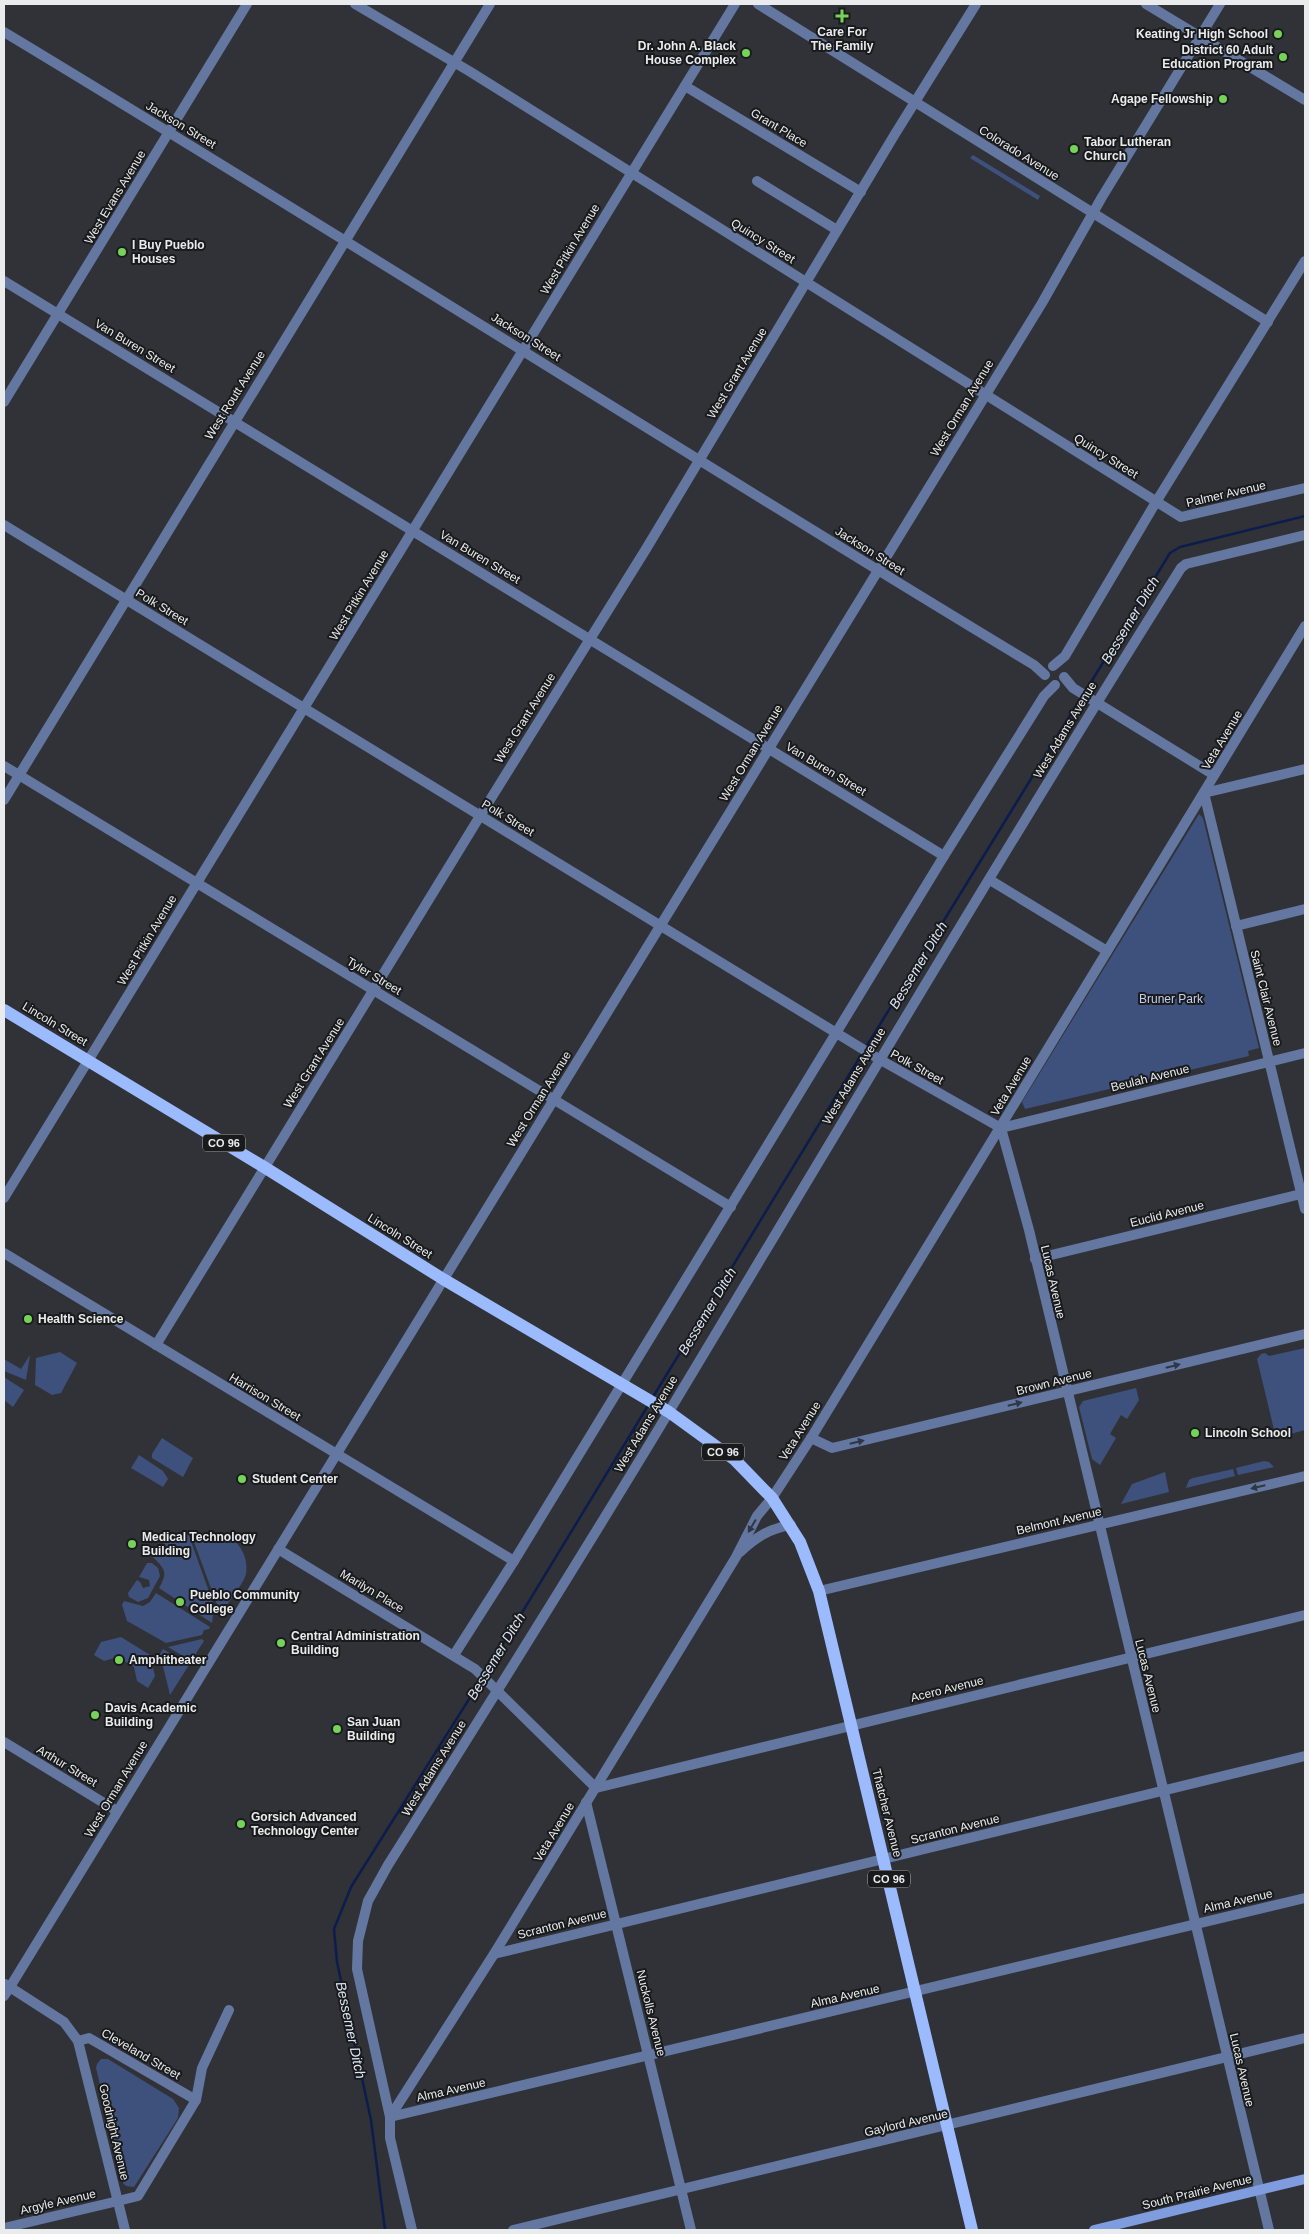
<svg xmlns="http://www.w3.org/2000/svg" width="1309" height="2234" font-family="Arial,sans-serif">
<rect width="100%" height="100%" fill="#303237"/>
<g fill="#3e507c">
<polygon points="973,155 1040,196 1038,200 970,158"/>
<polygon points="1199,814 1203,818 1259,1048 1248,1051 1249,1056 1025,1109 1022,1102"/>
<polygon points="1305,1348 1305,1430 1276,1438 1257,1359 1261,1354 1265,1353 1269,1356"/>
<polygon points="60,1352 77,1363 61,1393 52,1395 35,1385 36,1358"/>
<polygon points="30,1355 26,1380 4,1371 4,1359 21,1369"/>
<polygon points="4,1377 24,1390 13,1407 4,1400"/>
<polygon points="1136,1388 1139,1400 1127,1419 1121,1415 1110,1434 1116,1438 1100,1465 1092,1459 1079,1407 1083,1401"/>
<polygon points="162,1438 193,1458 183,1477 152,1458 152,1454"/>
<polygon points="139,1455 163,1471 168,1479 163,1487 131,1468"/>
<polygon points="1264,1461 1269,1462 1274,1467 1238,1475 1236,1468"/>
<polygon points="1233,1469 1235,1476 1186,1488 1189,1480 1193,1478"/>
<polygon points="1165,1472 1169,1492 1121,1504 1132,1484"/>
<path d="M 196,1530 C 206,1537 215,1533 225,1536 C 240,1540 249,1559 246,1574 C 244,1583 229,1601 224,1610 L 219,1610 L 191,1534 L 192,1532 Z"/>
<path d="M 188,1533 L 216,1611 L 213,1615 L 212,1623 L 159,1588 C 169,1571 164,1569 152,1556 L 158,1546 Z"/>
<polygon points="147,1563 152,1563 158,1568 160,1576 148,1598 138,1602 129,1597 128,1593 137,1580 140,1582 143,1588 150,1586 149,1580 139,1577"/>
<polygon points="156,1593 210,1627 209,1629 204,1630 202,1635 166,1643 127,1621 122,1605 124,1601 143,1606 150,1602"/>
<polygon points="121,1637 150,1655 155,1676 148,1688 137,1681 134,1667 118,1657 104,1661 94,1655 101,1642"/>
<polygon points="202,1639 204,1641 191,1661 168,1647"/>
<polygon points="163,1649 189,1665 170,1695 160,1654"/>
<polygon points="101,2059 108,2059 173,2099 179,2108 178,2118 134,2187 126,2186 123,2183 96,2068 97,2064"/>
</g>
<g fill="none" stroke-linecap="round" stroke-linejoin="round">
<g stroke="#0c1d4d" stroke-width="2.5">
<polyline points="1085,692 1170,553 1180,547 1305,516"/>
<polyline points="866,1047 1082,696"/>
<polyline points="653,1397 863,1052"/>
<polyline points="484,1675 649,1404"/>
<polyline points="385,2230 371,2120 337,1962 334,1929 351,1887 481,1680"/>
</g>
<g stroke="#6477a0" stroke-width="10">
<polyline points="355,4 469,71 1181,517 1305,488"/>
<polyline points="1146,4 1305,100"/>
<path d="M 4,32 C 349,240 689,457 1034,665 L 1045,675"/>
<polyline points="685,86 861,192"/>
<polyline points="757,181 837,230"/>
<polyline points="1093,213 1268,322"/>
<polyline points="4,281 944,856"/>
<polyline points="4,402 247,4"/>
<polyline points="4,525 879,1059 1001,1128 1029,1230 1269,2230"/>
<polyline points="1053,666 1065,656 1156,502 1305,261"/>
<polyline points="1064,677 1073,688 1214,775"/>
<polyline points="4,766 731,1207"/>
<polyline points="1204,793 1305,769"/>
<polyline points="4,800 490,4"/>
<polyline points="990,880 1107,951"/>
<polyline points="1236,926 1305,909"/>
<polyline points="4,1198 735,4"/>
<polyline points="4,1253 514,1561"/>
<polyline points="1035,1259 1305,1193"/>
<polyline points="156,1345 480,816 646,549 895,134 976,4"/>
<polyline points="811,1438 832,1448 1305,1334"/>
<polyline points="278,1549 475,1669 596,1788 1305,1615"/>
<path d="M 740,1552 C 755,1538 770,1528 791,1525"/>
<polyline points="819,1591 1305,1476"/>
<polyline points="454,1655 514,1561 944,856 1044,696 1055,685"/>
<polyline points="4,1742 117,1811"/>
<polyline points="586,1802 691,2230"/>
<polyline points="494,1954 1305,1756"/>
<polyline points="4,1996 10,1987"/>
<polyline points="78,2041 89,2038 196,2100"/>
<polyline points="390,2117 494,1954 736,1557 757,1516 772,1498 811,1438 1305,626"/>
<polyline points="390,2117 1305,1898"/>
<polyline points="118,2201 138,2196 196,2100 202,2068 229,2010"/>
<path d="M 412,2230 L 390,2138 L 390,2117 L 357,1969 L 358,1941 L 368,1901 L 388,1865 C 483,1714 578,1563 670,1410 C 839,1129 1006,846 1181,568 L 1186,564 L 1305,535"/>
<polyline points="513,2230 1305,2038"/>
</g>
<g stroke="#6477a0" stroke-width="10">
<polyline points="758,4 1093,213"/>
<polyline points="1204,793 1305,1209"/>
<polyline points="1001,1128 1305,1053"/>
<polyline points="5,1984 64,2022 78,2041 125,2230"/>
<polyline points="10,1987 1042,303 1102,197 1220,4"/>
<polyline points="4,2228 118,2201"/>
</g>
<polyline stroke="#7f9cdf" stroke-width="10" points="1094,2230 1305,2179"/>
<polyline stroke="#9cbbff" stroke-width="12" points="4,1010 264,1167 443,1279 669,1412 735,1460 772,1498 800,1542 819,1591 972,2230"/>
</g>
<defs><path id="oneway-solid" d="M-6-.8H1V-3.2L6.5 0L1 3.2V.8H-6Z" transform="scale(1.25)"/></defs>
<g fill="#303644">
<use href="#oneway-solid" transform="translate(1173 1366) rotate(-14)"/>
<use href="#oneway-solid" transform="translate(1015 1404) rotate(-14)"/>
<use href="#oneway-solid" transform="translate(857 1442) rotate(-13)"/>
<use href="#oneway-solid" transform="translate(1258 1487) rotate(167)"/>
<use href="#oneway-solid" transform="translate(752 1526) rotate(121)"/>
</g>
<g fill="#77d259" stroke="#191a1c" stroke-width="2">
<path d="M839.5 8.5h5v5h5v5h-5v5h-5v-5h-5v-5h5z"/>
<circle cx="1278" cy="34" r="5"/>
<circle cx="746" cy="53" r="5"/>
<circle cx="1283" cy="57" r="5"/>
<circle cx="1223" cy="99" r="5"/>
<circle cx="1074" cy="149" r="5"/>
<circle cx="122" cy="252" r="5"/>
<circle cx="28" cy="1319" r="5"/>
<circle cx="1195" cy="1433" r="5"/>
<circle cx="242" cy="1479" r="5"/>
<circle cx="132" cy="1544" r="5"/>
<circle cx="180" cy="1602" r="5"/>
<circle cx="281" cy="1643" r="5"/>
<circle cx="119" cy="1660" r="5"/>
<circle cx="95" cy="1715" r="5"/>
<circle cx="337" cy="1729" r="5"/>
<circle cx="241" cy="1824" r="5"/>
</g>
<g text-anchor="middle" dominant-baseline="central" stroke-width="4" stroke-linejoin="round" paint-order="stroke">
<g fill="#191a1c" stroke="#abacae" stroke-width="1">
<rect x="203" y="1134.5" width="42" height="17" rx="4"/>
<rect x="702" y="1443.5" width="42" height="17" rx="4"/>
<rect x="868" y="1870.5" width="42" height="17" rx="4"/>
</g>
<g font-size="11" font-weight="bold" fill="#e9ebed">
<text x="224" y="1143">CO 96</text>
<text x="723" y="1452">CO 96</text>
<text x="889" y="1879">CO 96</text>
</g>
<g font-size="12" font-weight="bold" fill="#e9ebed" stroke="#191a1c" text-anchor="start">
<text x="842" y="32" text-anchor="middle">Care For<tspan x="842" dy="14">The Family</tspan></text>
<text x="1268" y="34" text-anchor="end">Keating Jr High School</text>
<text x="736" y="46" text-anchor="end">Dr. John A. Black<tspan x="736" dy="14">House Complex</tspan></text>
<text x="1273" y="50" text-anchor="end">District 60 Adult<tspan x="1273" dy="14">Education Program</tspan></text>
<text x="1213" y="99" text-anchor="end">Agape Fellowship</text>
<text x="1084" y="142">Tabor Lutheran<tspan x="1084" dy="14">Church</tspan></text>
<text x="132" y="245">I Buy Pueblo<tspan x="132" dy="14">Houses</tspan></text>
<text x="38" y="1319">Health Science</text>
<text x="1205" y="1433">Lincoln School</text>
<text x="252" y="1479">Student Center</text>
<text x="142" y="1537">Medical Technology<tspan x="142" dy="14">Building</tspan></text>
<text x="190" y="1595">Pueblo Community<tspan x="190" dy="14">College</tspan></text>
<text x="291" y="1636">Central Administration<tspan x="291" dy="14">Building</tspan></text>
<text x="129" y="1660">Amphitheater</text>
<text x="105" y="1708">Davis Academic<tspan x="105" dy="14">Building</tspan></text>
<text x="347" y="1722">San Juan<tspan x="347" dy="14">Building</tspan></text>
<text x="251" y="1817">Gorsich Advanced<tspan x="251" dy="14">Technology Center</tspan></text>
</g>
<g font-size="12" fill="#e9ebed" stroke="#191a1c">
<text transform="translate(181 125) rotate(31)">Jackson Street</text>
<text transform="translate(779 128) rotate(31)">Grant Place</text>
<text transform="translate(1019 153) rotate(32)">Colorado Avenue</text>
<text transform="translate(115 197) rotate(-59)">West Evans Avenue</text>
<text transform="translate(763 241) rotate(32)">Quincy Street</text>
<text transform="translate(570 249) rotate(-59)">West Pitkin Avenue</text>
<text transform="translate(526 337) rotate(32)">Jackson Street</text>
<text transform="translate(135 346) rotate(31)">Van Buren Street</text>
<text transform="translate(737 373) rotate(-59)">West Grant Avenue</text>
<text transform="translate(235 395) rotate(-58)">West Routt Avenue</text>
<text transform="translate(962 408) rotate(-59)">West Orman Avenue</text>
<text transform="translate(1106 456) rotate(32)">Quincy Street</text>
<text transform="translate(1226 494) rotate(-13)">Palmer Avenue</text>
<text transform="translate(870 551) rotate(32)">Jackson Street</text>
<text transform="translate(480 557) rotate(31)">Van Buren Street</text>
<text transform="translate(359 595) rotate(-59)">West Pitkin Avenue</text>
<text transform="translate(162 607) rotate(31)">Polk Street</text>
<text transform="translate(525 718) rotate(-58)">West Grant Avenue</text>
<text transform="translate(1065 730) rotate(-59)">West Adams Avenue</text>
<text transform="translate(1222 740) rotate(-59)">Veta Avenue</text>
<text transform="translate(751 753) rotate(-59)">West Orman Avenue</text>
<text transform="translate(826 769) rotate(31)">Van Buren Street</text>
<text transform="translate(508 818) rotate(31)">Polk Street</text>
<text transform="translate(147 940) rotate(-59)">West Pitkin Avenue</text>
<text transform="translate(374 976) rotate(31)">Tyler Street</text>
<text transform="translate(1266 998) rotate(76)">Saint Clair Avenue</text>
<text transform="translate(55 1024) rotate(31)">Lincoln Street</text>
<text transform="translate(314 1063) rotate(-58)">West Grant Avenue</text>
<text transform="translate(917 1067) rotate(29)">Polk Street</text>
<text transform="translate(854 1076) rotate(-59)">West Adams Avenue</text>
<text transform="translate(1150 1078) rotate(-14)">Beulah Avenue</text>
<text transform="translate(1011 1086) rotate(-59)">Veta Avenue</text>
<text transform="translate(539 1099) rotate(-58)">West Orman Avenue</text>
<text transform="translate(1167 1214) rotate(-14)">Euclid Avenue</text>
<text transform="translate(400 1236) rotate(32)">Lincoln Street</text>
<text transform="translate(1053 1282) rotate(77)">Lucas Avenue</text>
<text transform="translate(1054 1382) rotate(-14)">Brown Avenue</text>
<text transform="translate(265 1397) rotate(31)">Harrison Street</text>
<text transform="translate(646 1424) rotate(-59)">West Adams Avenue</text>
<text transform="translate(800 1431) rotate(-58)">Veta Avenue</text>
<text transform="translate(1059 1521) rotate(-13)">Belmont Avenue</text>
<text transform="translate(372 1591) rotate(31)">Marilyn Place</text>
<text transform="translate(1148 1676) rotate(76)">Lucas Avenue</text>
<text transform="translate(947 1689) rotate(-14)">Acero Avenue</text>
<text transform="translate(67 1766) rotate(31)">Arthur Street</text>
<text transform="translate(434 1768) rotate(-58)">West Adams Avenue</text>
<text transform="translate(116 1789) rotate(-59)">West Orman Avenue</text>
<text transform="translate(887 1813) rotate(76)">Thatcher Avenue</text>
<text transform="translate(955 1829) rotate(-14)">Scranton Avenue</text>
<text transform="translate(554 1832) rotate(-59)">Veta Avenue</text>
<text transform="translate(1238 1901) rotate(-13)">Alma Avenue</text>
<text transform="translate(562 1924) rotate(-14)">Scranton Avenue</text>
<text transform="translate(845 1996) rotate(-13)">Alma Avenue</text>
<text transform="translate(651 2013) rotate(76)">Nuckolls Avenue</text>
<text transform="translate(141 2054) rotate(30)">Cleveland Street</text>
<text transform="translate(1242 2070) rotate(77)">Lucas Avenue</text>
<text transform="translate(451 2090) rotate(-13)">Alma Avenue</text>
<text transform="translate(906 2123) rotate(-13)">Gaylord Avenue</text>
<text transform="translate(114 2132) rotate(77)">Goodnight Avenue</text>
<text transform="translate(1197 2192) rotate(-14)">South Prairie Avenue</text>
<text transform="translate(58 2202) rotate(-13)">Argyle Avenue</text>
</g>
<g font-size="12" fill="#c0cff0" stroke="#191a1c">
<text x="1171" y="999">Bruner Park</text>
</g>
<g font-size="14" font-style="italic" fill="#dde5f5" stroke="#191a1c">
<text transform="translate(1130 620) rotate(-59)">Bessemer Ditch</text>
<text transform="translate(918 965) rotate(-59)">Bessemer Ditch</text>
<text transform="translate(707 1311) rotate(-59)">Bessemer Ditch</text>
<text transform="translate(496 1656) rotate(-59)">Bessemer Ditch</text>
<text transform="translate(351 2030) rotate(78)">Bessemer Ditch</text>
</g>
</g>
<rect width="1309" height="2234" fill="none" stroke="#e9ebed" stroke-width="10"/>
</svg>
